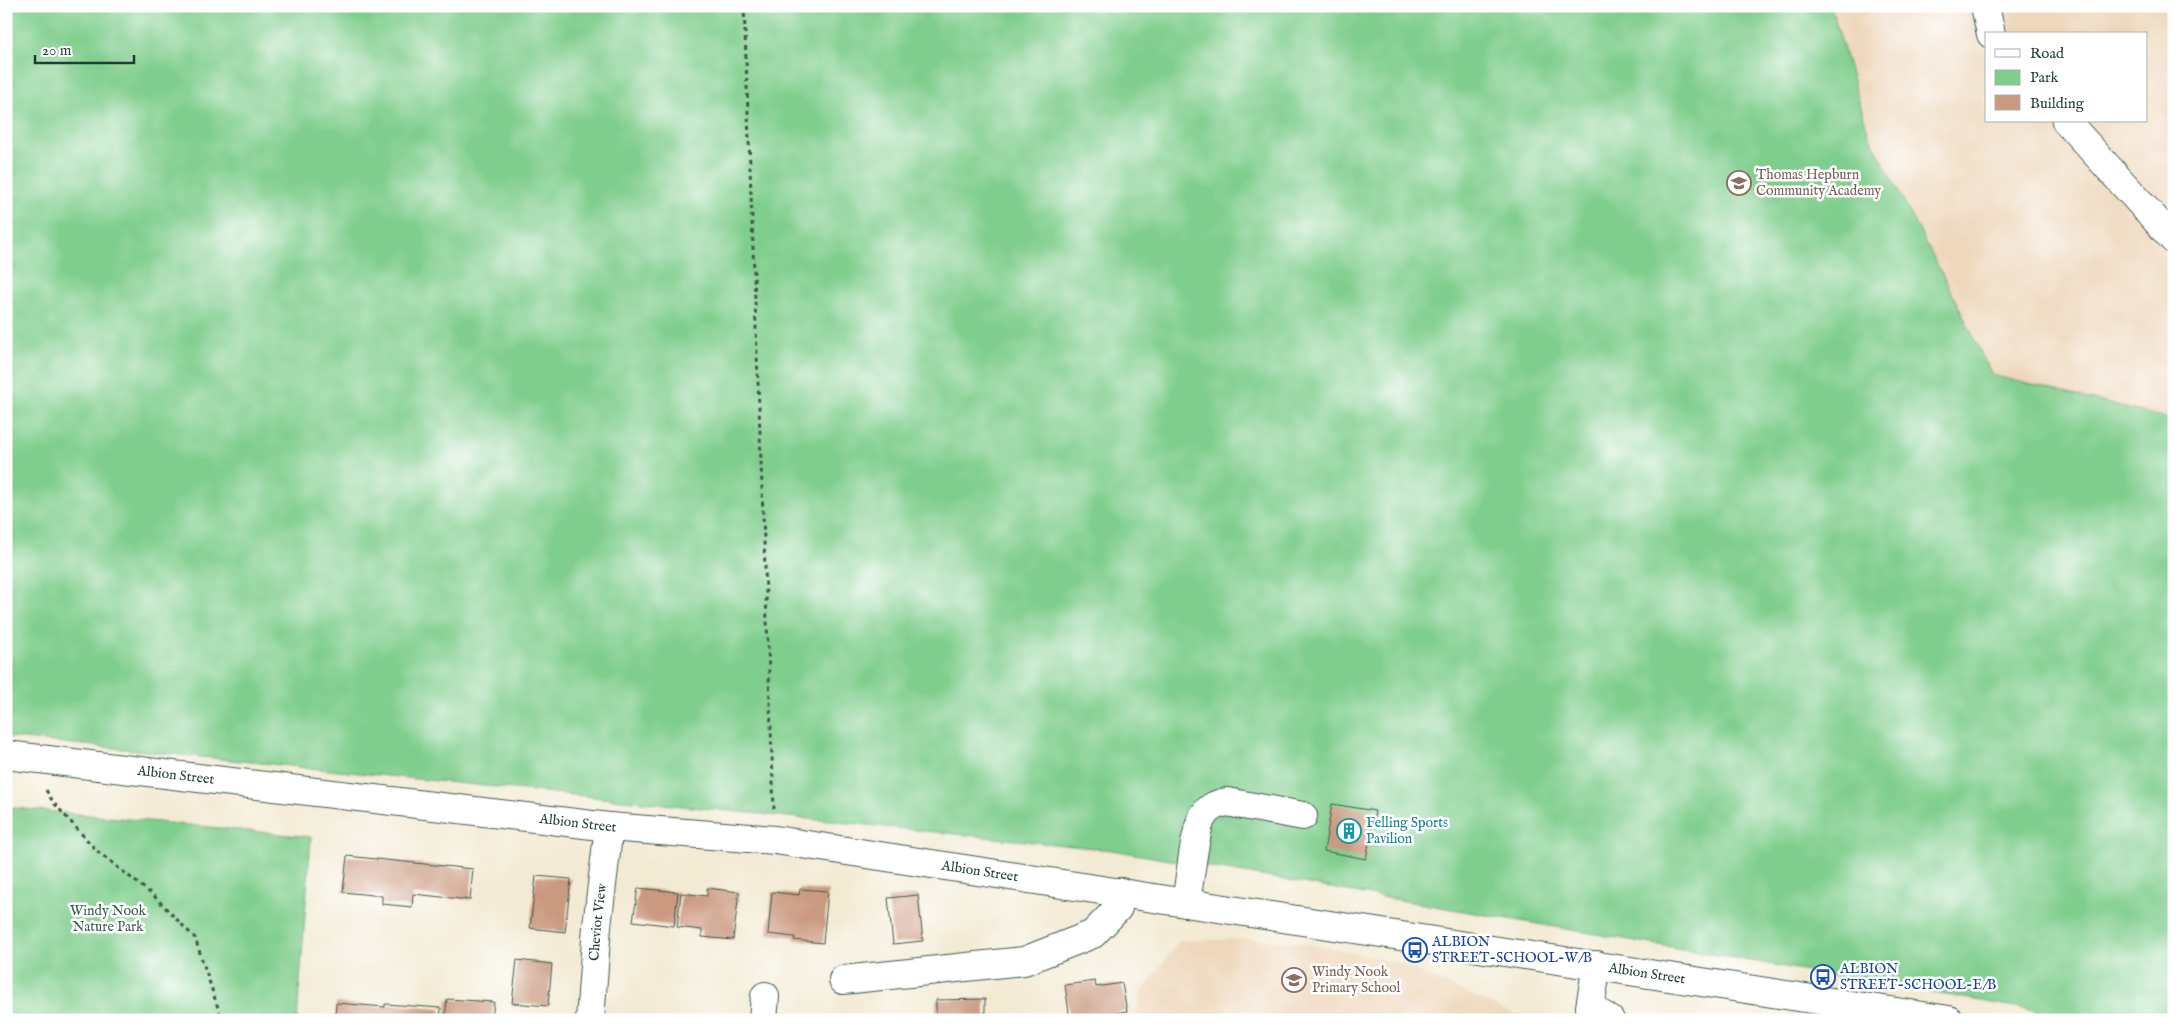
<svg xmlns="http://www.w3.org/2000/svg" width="2180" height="1026" font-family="'IM FELL English',serif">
<rect width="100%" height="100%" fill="#fff"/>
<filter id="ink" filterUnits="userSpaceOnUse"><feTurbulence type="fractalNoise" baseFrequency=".02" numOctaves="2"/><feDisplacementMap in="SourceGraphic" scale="10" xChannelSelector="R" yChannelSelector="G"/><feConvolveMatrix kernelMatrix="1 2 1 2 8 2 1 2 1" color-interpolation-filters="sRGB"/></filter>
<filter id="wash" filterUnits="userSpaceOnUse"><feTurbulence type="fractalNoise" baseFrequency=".0096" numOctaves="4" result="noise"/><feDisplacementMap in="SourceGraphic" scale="20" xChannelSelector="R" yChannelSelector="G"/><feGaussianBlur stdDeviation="1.12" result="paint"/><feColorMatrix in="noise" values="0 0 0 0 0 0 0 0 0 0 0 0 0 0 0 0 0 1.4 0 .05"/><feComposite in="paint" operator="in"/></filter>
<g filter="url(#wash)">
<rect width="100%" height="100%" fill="#f3ead3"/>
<g fill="#eed7bb" fill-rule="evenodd">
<path d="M 1289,6 L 2174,6 L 2174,420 L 1992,375 ZM 1986,34 L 2146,34 L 2146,121 L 1986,121 Z"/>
<polygon points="1245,939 1307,943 1399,963 1527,1020 1136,1020 1139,996 1179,941"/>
</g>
<g fill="#80ce8d" stroke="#508660">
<polygon points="6,6 1831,6 1869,135 1950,289 1992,375 2174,420 2174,1020 2090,1020 1112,850 6,737"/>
<polygon points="6,807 311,837 297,1020 6,1020"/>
</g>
<g id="blocks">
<g fill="#ca997f">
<polygon points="1332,804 1375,811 1366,859 1324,851"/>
<polygon points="347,856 473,869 470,900 413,894 412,907 382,904 382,896 343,892"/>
<polygon points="536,876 571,879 565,932 530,928"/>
<polygon points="638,888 678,892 674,926 633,921"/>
<polygon points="707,888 739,892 733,940 702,937 702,930 677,927 681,893 707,896"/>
<polygon points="800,889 828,891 823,943 794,940 795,937 768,934 772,892 799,895"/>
<polygon points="918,895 923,941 893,944 888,898"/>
<polygon points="517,960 552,964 548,1006 512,1003"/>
<polygon points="1095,981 1096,987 1122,983 1127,1011 1100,1015 1101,1020 1070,1020 1065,985"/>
<polygon points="447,999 494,1002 492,1020 445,1020"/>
<polygon points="985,999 985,1020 936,1020 936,1000"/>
<polygon points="336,1003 385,1007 385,1004 441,1008 440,1020 335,1020"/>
</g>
</g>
</g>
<g filter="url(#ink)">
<use href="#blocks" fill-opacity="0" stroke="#3f574c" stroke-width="1"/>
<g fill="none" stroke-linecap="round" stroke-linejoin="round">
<defs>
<g id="minor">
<polyline points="1985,6 1991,34"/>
<polyline points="2066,121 2174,240"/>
<path id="s1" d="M 6,755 L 609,827 L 775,840 L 1949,1020"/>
<path d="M 1186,903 C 1189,887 1195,825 1204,815 C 1210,806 1217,804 1227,802 L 1303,816"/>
<polyline points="1597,965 1590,1007 1610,1020"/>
<polyline points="843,980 1024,961 1093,934 1118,908 1121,892"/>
<path id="s2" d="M 590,1020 L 597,926 L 609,827"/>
<polyline points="763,1020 765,996"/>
</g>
</defs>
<use href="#minor" stroke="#3f574c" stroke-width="30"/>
<g stroke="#3f574c" stroke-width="3" stroke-dasharray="4 4" stroke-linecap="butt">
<polyline points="744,6 774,809"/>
<polyline points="46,790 53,802 97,851 154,896 195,938 222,1020"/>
</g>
<use href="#minor" stroke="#fff" stroke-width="28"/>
</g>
</g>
<defs>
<symbol id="school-ring" viewBox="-11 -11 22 22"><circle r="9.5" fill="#fff" stroke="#8d6e63" stroke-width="1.5"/><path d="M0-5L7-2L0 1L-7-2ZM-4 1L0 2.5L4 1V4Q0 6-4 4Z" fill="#8d6e63"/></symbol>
<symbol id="building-ring" viewBox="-11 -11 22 22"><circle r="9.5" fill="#fff" stroke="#0f9aa8" stroke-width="1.5"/><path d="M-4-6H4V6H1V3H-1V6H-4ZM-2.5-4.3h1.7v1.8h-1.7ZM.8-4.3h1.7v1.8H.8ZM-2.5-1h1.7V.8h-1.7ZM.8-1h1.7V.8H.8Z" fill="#0f9aa8"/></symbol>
<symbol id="bus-ring" viewBox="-11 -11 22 22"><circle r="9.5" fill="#fff" stroke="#1a4fb4" stroke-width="1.5"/><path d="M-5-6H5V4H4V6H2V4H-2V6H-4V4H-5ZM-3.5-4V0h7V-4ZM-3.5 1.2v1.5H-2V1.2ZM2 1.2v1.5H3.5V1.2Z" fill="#1a4fb4"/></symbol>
</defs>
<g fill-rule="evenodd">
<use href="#school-ring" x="1725" y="169" width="28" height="28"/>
<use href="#building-ring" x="1335" y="817" width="28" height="28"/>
<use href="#bus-ring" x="1401" y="936" width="28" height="28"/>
<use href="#bus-ring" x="1809" y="963" width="28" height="28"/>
<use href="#school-ring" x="1280" y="966" width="28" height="28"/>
</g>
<g text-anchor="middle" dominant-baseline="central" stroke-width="5" stroke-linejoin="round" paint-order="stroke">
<g font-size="14" fill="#785e54" stroke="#fff" text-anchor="start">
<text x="1756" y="175">Thomas Hepburn<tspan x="1756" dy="16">Community Academy</tspan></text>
<text x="1312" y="972">Windy Nook<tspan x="1312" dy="16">Primary School</tspan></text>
</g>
<g font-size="14" fill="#1f3d34" stroke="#fff">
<text stroke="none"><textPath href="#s1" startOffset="171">Albion Street</textPath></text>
<text stroke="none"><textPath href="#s1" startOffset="576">Albion Street</textPath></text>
<text stroke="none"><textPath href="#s1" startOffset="981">Albion Street</textPath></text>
<text stroke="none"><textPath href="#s2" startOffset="98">Cheviot View</textPath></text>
<text stroke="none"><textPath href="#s1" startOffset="1656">Albion Street</textPath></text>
</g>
<g font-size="14" fill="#0d838f" stroke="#fff" text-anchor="start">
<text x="1366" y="823">Felling Sports<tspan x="1366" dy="16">Pavilion</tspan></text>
</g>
<g font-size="14" fill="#37614a" stroke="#fff">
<text x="108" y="911">Windy Nook<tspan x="108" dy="16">Nature Park</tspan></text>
</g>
<g font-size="14" fill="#164399" stroke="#fff" text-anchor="start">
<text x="1432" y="942">ALBION<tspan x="1432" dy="16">STREET-SCHOOL-W/B</tspan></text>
<text x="1840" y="969">ALBION<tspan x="1840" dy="16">STREET-SCHOOL-E/B</tspan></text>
</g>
</g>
<rect width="2180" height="1026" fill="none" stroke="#fff" stroke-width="25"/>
<rect x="1985" y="32" width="162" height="90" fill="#ffffff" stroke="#a5b1ae"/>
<rect x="1995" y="49" width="25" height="8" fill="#ffffff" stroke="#a5b1ae"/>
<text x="2030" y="58" font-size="15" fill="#1f3d34">Road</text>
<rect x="1995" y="70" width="25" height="15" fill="#80ce8d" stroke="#a5b1ae"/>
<text x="2030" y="82" font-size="15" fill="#1f3d34">Park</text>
<rect x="1995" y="95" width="25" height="15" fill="#ca997f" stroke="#a5b1ae"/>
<text x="2030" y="108" font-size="15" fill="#1f3d34">Building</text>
<path d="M35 55v8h99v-8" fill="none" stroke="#1f3d34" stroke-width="2.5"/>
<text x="42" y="55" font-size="15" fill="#1f3d34" stroke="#ffffff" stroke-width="4" paint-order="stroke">20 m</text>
</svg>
